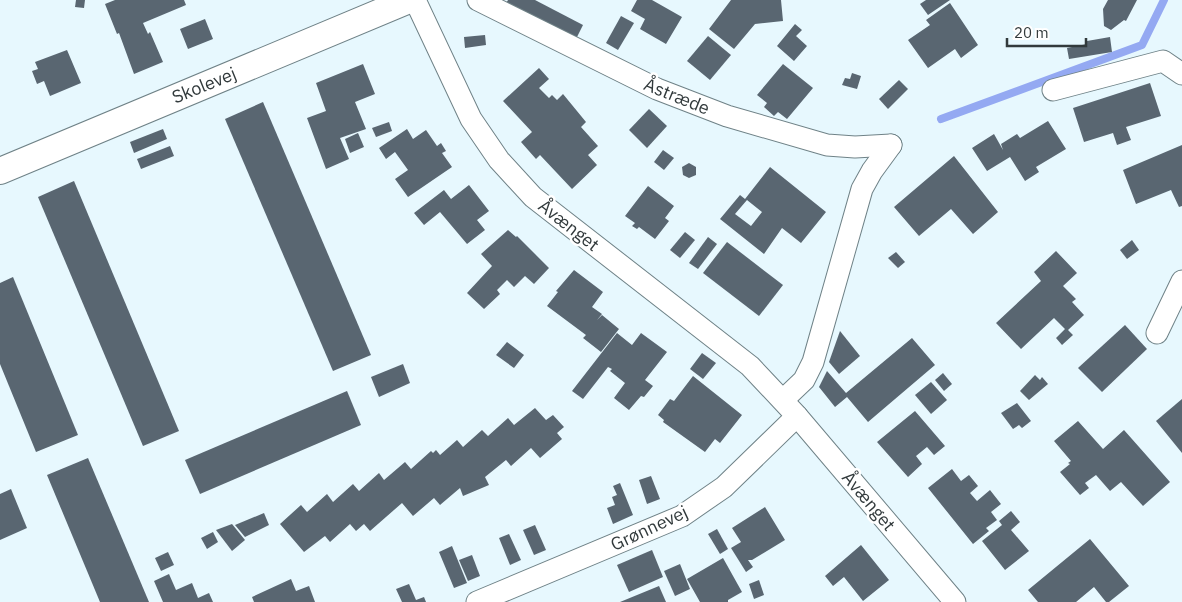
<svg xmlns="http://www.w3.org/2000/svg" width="1182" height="602" font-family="'IBM Plex Sans',sans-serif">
<rect width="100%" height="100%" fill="#e7f8fe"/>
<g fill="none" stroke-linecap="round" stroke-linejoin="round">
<polyline stroke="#94a9f2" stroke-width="8" points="941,119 1142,45 1164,0"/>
</g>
<g fill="#596671" fill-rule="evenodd">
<polygon points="76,0 85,0 84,8 75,7"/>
<polygon points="115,0 184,0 186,5 143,23 148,34 150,32 163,62 134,74 119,33 117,34 105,4"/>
<polygon points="508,0 535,0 583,25 576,39 505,5"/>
<polygon points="637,0 652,0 682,17 666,44 640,29 645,19 631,11"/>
<polygon points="731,0 781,0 783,21 755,24 734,49 709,29"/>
<polygon points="926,0 950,0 928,15 920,4"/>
<polygon points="1108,0 1137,0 1126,21 1124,20 1111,30 1104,26 1103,9"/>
<polygon points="950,3 978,45 961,58 955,49 928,68 908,40 930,25 926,20"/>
<polygon points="621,16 634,23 618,50 606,43"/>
<polygon points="205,19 213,39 188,49 180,29"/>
<polygon points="795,24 802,30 796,36 807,46 794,61 777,46"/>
<polygon points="485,35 486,45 465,48 464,37"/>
<polygon points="708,36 731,55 710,80 687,61"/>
<polygon points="1110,37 1112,52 1069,59 1067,48 1087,44 1087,41"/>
<polygon points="67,50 81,83 50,96 44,81 37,84 32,71 38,69 35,62"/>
<polygon points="363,64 375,94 355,102 366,129 340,138 349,159 326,169 307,118 326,111 316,83"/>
<polygon points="783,64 813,88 787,119 778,112 774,116 764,107 767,103 757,95"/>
<polygon points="539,68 549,79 539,88 549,98 552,95 557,100 563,94 586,122 581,127 598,146 588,155 597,165 572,189 540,155 536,159 521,142 532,132 503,101"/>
<polygon points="852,73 861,76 857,89 842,85 845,78 850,79"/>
<polygon points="899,80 908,89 888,109 879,99"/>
<polygon points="1150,83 1161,116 1126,127 1131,140 1117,145 1113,133 1084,142 1073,108"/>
<polygon points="263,102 371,355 333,371 225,119"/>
<polygon points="649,109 667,126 647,148 629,130"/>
<polygon points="1048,121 1066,149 1036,167 1039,172 1025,181 1010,157 987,171 972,148 994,134 1003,150 1001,144 1017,134 1020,138"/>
<polygon points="389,122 392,131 376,137 372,128"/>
<polygon points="163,129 167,139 134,153 130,142"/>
<polygon points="407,129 413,139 426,130 437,146 441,143 446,151 442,153 452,167 408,197 395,179 408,170 395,152 386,159 379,148"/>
<polygon points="358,133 364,147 350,153 345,139"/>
<polygon points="1182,145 1182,206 1179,207 1171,190 1136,204 1123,170"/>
<polygon points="170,146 174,156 141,169 137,159"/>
<polygon points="663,150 674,158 664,170 654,162"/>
<polygon points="954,156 998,212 973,234 951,209 919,236 894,207"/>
<polygon points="689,163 696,167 696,175 689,178 683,175 682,167"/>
<path d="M 770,167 L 826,212 L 801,243 L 782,228 L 764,254 L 720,219 L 740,195 L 745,199 ZM 747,200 L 762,212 L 751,226 L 735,214 Z"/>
<polygon points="74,181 179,431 143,446 38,197"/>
<polygon points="469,185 489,211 477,220 485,230 467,244 440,212 424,225 414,213 444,190 451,199"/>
<polygon points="648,186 674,206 665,218 669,221 655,239 639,227 637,229 632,226 635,223 625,216"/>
<polygon points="508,230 516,237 517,236 549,268 534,284 525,276 514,287 507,280 497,290 500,294 484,309 467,293 492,266 481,254"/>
<polygon points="685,232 695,240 680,258 670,250"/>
<polygon points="708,237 717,244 698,269 689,263"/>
<polygon points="1132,240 1139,250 1127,259 1120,250"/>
<polygon points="727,242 783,285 759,316 703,273"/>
<polygon points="1056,251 1077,273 1063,286 1076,299 1072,302 1084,315 1068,330 1073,335 1062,345 1056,338 1065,329 1054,318 1021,349 996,323 1041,281 1034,272"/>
<polygon points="896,252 905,262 898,268 888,258"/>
<polygon points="574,270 603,292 592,307 602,314 597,320 602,315 619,329 601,352 583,338 586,335 547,306 558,292 556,291"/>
<polygon points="13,277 78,435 36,452 0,364 0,283"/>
<polygon points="1125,325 1147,349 1102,392 1078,368"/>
<polygon points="840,331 860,356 839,374 829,362"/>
<polygon points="617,333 632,345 641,333 667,352 645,380 653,386 644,397 641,396 629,410 614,398 625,383 610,371 612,369 608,367 583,399 572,391"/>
<polygon points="912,338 935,365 868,422 847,397 835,407 819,387 827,371 846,393"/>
<polygon points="507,342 524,355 514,368 496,355"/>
<polygon points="702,353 716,363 703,379 690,369"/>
<polygon points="403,364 410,383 379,397 371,377"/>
<polygon points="943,373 952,384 944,391 935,380"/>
<polygon points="1035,375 1040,380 1042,377 1048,384 1029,400 1020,391"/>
<polygon points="693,376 742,415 720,443 715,439 705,452 663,422 664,420 658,415 670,399 674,401"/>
<polygon points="931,382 947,400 931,414 915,395"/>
<polygon points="347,391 361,425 200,494 185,460"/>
<polygon points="1182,399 1182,453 1156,421"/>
<polygon points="1017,403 1031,421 1022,428 1019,425 1013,429 1001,413"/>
<polygon points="535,408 546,420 553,415 564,427 557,433 562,439 540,458 531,448 511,466 506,460 485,477 489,485 463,496 460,488 440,505 434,498 413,516 402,503 370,531 364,524 356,531 350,524 330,542 325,536 304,552 280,524 301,505 307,512 327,494 333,502 353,484 359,491 379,473 384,480 405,462 411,469 431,451 433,453 436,450 440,455 457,440 463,447 482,430 488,436 508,418 514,425"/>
<polygon points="915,411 945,446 934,455 927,447 916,456 922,464 908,477 877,442"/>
<polygon points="1078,421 1103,449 1124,430 1170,482 1143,506 1121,482 1110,491 1096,475 1085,483 1089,488 1080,495 1060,472 1070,464 1068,463 1071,461 1054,441"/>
<polygon points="88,458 149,602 100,602 47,475"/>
<polygon points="952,469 961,481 969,475 978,486 970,493 977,501 990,490 1001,504 991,512 997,520 986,528 989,531 973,544 928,488"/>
<polygon points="651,476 660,499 647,504 639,480"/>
<polygon points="620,483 633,515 613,524 607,508 615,505 612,497 617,495 613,486"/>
<polygon points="11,489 27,528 0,540 0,494"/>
<polygon points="765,507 785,540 752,560 748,560 753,567 746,572 731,548 741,542 732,528"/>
<polygon points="1011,511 1020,522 1011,530 1029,551 1005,570 982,541 1002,525 999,521"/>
<polygon points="264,513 269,525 245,537 235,525"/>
<polygon points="232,524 245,540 232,551 216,530"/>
<polygon points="535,525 546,550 534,555 523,530"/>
<polygon points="717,529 728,549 720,554 708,534"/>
<polygon points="213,532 218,542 207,549 201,538"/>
<polygon points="509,534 521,560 510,565 499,538"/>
<polygon points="1090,539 1129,586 1109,602 1106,602 1094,587 1076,602 1038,602 1028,590"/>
<polygon points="861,545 889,580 863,601 844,577 833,586 825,576"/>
<polygon points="452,546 467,583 454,588 439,552"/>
<polygon points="652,550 663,577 629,592 617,565"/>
<polygon points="168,552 174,565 161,571 155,558"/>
<polygon points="472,555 480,576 468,581 459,560"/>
<polygon points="723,558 742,592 728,600 728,602 700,602 687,579"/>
<polygon points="680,564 690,589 675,596 664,571"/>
<polygon points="169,574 176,590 192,583 198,598 209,593 213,602 163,602 154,581"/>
<polygon points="291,579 296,591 309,586 315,602 254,602 252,597"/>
<polygon points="759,580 764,595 754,599 749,584"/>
<polygon points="409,584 416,600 424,597 426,602 402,602 396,589"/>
<polygon points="659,586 666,602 620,602"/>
</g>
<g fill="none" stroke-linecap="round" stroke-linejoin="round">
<defs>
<g id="minor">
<polyline points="415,0 471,119 499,160 533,197 750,366 797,416 955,602"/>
<polyline points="478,0 657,89 727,116 827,145 855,147 891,145"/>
<polyline points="1053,90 1163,61 1182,74"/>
<polyline points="1157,333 1182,281"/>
<polyline points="783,400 804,380 813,362 862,189 872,171 891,145"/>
<polyline points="477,602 682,516 724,487 797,416"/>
</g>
<polyline id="tertiary" points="0,171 409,0"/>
</defs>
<use href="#minor" stroke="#6f8287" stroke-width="23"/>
<use href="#tertiary" stroke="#6f8287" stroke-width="28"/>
<use href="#minor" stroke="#fff" stroke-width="21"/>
<use href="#tertiary" stroke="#fff" stroke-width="26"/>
</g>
<g text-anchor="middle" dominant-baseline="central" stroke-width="5" stroke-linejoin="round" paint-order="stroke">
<g font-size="18" fill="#323a3c" stroke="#fff">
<text transform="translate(204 85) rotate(-22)">Skolevej</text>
<text transform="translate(677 96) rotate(22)">Åstræde</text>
<text transform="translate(569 225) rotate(38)">Åvænget</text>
<text transform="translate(869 501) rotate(50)">Åvænget</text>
<text transform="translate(649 528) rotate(-25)">Grønnevej</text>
</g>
</g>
<path d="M1007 38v8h79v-8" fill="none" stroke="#323a3c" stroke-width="2.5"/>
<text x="1014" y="38" font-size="15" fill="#323a3c" stroke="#ffffff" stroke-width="4" paint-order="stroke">20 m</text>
</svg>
